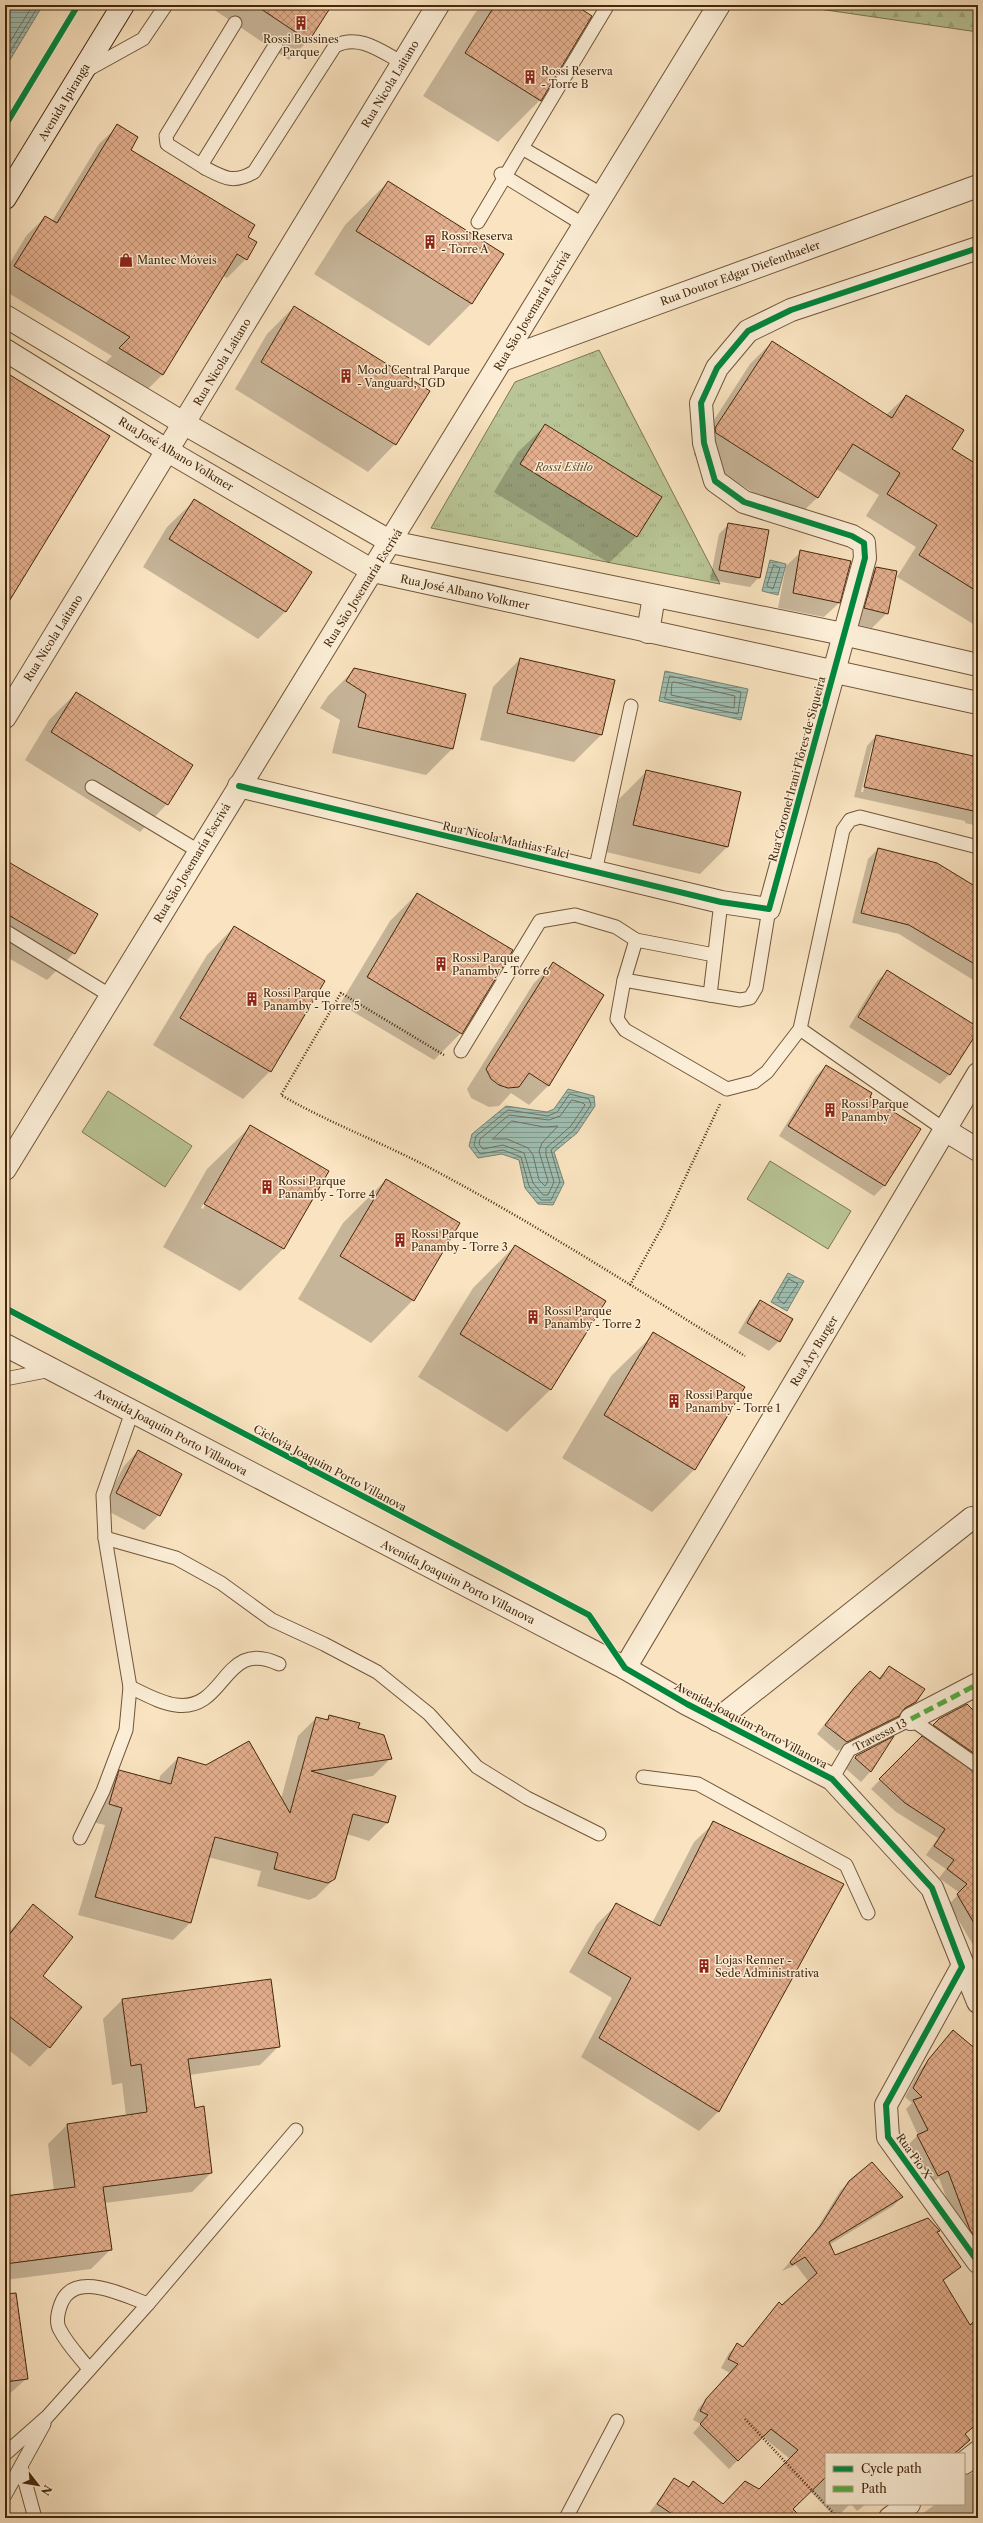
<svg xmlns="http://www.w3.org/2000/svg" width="983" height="2523" font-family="'Libre Caslon Text',serif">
<defs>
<pattern id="forest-firs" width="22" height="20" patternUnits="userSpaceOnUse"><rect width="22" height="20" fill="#b9c596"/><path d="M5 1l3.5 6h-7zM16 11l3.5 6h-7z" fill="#a0a980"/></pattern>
<pattern id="park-tufts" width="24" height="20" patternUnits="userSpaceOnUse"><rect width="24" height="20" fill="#b9c596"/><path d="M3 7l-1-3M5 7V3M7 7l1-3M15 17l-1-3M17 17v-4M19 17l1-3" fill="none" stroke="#a0a980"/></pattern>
<pattern id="water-rules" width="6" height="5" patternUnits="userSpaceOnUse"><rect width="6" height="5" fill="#9ebeb2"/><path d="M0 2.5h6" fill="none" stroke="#829a8f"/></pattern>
<pattern id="building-cross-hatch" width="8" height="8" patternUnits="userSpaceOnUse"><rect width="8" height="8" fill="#e3ae8d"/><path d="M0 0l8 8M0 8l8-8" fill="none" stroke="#ba8e71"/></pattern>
</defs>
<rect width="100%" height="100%" fill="#f9e3c0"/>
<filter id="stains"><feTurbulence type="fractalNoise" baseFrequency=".005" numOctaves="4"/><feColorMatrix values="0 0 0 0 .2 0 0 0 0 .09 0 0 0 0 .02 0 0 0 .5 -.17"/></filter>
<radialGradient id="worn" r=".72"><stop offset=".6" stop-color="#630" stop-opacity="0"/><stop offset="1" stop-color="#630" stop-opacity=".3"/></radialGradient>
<g fill="#b9c596" stroke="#7e7650">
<polygon points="108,1091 192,1146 165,1187 82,1132"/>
<polygon points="770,1161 851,1211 828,1249 747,1199"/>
</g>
<polygon fill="url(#forest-firs)" stroke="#7e7650" points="816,5 978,5 978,32 819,9"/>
<polygon fill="url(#park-tufts)" stroke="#7e7650" points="599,350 720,584 431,528 515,382"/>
<g fill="url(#water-rules)" stroke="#7a826f">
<polygon points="5,5 43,5 5,68"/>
<polygon points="770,560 786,564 778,595 762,591"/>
<polygon points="665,671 748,689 741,720 659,701"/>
<polygon points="568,1089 594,1096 595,1106 577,1133 554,1152 564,1183 553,1205 538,1204 525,1188 519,1160 502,1154 478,1158 469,1146 472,1134 506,1106 547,1112 554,1109"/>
<polygon points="788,1273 804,1281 787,1311 771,1302"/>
</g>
<g fill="#0003" fill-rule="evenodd">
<polygon points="207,5 331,5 308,41 289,60"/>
<polygon points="483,5 573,5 540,100 498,142 423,96 475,13"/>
<polygon points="118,126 129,150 246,237 246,259 227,278 223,276 163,374 144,393 101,367 112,356 5,291 5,271 26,236 45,217 52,221 99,144"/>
<polygon points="388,182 472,303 429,346 314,274 345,225"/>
<polygon points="294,307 395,444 368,472 235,389 267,334"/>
<polygon points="772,342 886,415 906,396 951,450 978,466 978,627 897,577 916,547 866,516 879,495 836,469 817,498 795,519 694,455 694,451 750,364"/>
<polygon points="546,425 637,536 609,563 494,492 518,452"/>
<polygon points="195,500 286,611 258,639 143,567 167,527"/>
<polygon points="729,524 759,577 750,587 710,580 719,534"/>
<polygon points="801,552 839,603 824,617 778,608 786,566"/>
<polygon points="876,568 887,613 872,628 850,623 861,583"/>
<polygon points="520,659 601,735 574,762 480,740 493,687"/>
<polygon points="355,669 453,748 426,775 332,753 340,720 320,708 328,696"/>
<polygon points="76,693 167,804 140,832 25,760 49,720"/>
<path d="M 876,736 L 978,759 L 978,826 L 965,823 L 965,821 L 854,797 L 867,746 ZM 872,746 L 874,746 L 863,792 L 861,792 Z"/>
<polygon points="646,772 740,793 727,847 700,874 606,852 619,799"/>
<polygon points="878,849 978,890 978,983 899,934 852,923 868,859"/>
<polygon points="5,862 74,953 47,980 5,956"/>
<polygon points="417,894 461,1033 434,1060 340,1004 390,921"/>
<polygon points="234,927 324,981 270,1071 243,1099 153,1045 207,955"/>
<polygon points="553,964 603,996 548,1086 529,1105 511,1093 499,1106 489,1107 471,1098 467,1089 534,983"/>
<polygon points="887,972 978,1028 949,1075 940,1084 849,1027 877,981"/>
<polygon points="826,1066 920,1130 884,1186 874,1196 779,1136 816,1076"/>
<path d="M 250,1127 L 327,1171 L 283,1249 L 240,1291 L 163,1247 L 207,1169 ZM 220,1176 L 222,1176 L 203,1209 L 201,1208 Z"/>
<polygon points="386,1180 413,1300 371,1343 298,1299 343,1223"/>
<polygon points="515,1246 605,1301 550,1390 507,1432 418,1377 473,1288"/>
<polygon points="760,1301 792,1319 779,1341 769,1351 738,1333 751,1311"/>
<polygon points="654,1334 695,1469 652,1512 562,1458 611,1376"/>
<polygon points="138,1451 181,1474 159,1515 144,1530 102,1508 124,1466"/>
<polygon points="889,1667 915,1702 906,1711 889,1725 837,1751 817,1734 845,1698 870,1672 878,1679"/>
<polygon points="978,1715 978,1971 974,1973 969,1958 976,1950 949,1904 960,1893 939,1878 946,1869 926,1855 938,1838 896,1812 871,1789 922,1737 978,1775 974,1768 925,1734 939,1720"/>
<polygon points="330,1716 357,1728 391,1758 373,1776 341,1781 395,1796 387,1823 369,1841 347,1834 334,1879 316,1897 309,1900 257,1886 261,1871 208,1857 190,1923 173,1940 78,1915 105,1825 92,1822 102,1789 120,1771 159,1782 160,1776 178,1758 281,1799 298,1736 316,1718 325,1720"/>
<polygon points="891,1739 870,1772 861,1782 845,1768 856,1756"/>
<polygon points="714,1823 718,2112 699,2131 581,2057 612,1998 569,1972 597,1924 616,1905 652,1923 694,1842"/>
<polygon points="33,1906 41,1976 81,2007 49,2047 30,2067 5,2047 5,1936"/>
<polygon points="122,2000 279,2046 260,2065 189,2075 194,2109 211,2173 192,2192 104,2203 110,2250 91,2269 5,2280 5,2197 54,2191 48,2144 67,2125 126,2116 122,2083 112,2085 103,2019"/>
<polygon points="953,2031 971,2047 975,2043 978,2046 978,2242 971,2232 966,2235 952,2213 939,2178 929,2184 909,2144 918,2135 906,2109 912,2103 905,2097 920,2070"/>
<polygon points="849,2182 902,2197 893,2206 829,2245 835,2256 939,2230 936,2233 959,2267 942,2282 970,2326 978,2319 978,2397 953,2415 968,2440 955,2454 826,2454 826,2504 850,2504 836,2518 810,2491 792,2509 801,2518 657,2518 649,2513 675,2479 688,2488 693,2482 723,2505 759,2490 790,2459 762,2436 729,2469 693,2433 701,2424 693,2420 698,2409 730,2373 721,2368 729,2353 737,2345 742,2348 779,2304 783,2306 809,2282 796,2265 782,2271 813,2235 840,2191"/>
<polygon points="5,2287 9,2314 26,2379 5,2398"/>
<polygon points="973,2473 978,2481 978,2518 916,2518 936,2504 964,2504 964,2476"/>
<polygon points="851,2504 866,2504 857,2511"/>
</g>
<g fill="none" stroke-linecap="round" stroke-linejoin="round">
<g stroke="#71725e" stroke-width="1">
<polyline points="5,50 33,5"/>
<polyline points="5,60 39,5"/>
<polygon points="774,565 780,568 773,589 767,586"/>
<polygon points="670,676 741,692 738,714 665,699"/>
<polygon points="674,682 735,696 734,708 671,695 672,683"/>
<polygon points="570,1094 589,1099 591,1105 574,1130 551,1150 560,1182 551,1200 541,1200 529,1186 521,1157 503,1150 480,1154 474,1145 476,1136 508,1110 548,1116 557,1112"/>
<polygon points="572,1100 583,1103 585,1105 571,1126 546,1148 546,1155 554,1182 548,1195 543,1195 533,1183 524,1153 503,1145 483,1149 479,1144 480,1139 509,1115 549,1120 560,1116"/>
<polygon points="512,1121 544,1127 558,1126 542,1143 539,1151 548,1181 545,1186 539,1180 533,1155 528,1148 507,1139 493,1139"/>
<polygon points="789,1279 798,1284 784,1304 778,1299"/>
</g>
</g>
<g fill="url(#building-cross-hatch)" stroke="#44270b">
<polygon points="255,5 332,5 309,41"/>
<polygon points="495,5 575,5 592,16 541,101 465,53"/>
<polygon points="117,124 138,137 131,150 255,225 248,237 257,242 247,260 237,254 163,375 119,348 130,337 14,266 45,216 57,223"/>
<polygon points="388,181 504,254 472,304 356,231"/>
<polygon points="294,306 430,391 396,445 261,362"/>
<polygon points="772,341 892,418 906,395 964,430 952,449 978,465 978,592 919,555 937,525 887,494 900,473 853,444 818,498 716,433 715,428"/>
<polygon points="5,372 110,436 5,608"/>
<polygon points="545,424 662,497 637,537 520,464"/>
<polygon points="194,499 312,572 286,612 169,539"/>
<polygon points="728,523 769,530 760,578 719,570"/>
<polygon points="800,550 851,561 840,603 793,593"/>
<polygon points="876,567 897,571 888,614 864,608"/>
<polygon points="520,658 615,680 602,735 507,713"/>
<polygon points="354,668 466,694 453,749 358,727 366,694 346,681"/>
<polygon points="76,692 193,765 168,805 51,732"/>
<polygon points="876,735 978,757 978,812 864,787"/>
<polygon points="646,770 741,792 728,847 633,825"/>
<polygon points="878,848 937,863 978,888 978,966 909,925 861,913"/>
<polygon points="5,860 98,914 75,954 5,913"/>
<polygon points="417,893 513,950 462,1034 367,977"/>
<polygon points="234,926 325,981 271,1072 180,1018"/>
<polygon points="553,962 604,995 549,1086 529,1073 519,1087 508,1088 499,1085 491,1079 486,1069"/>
<polygon points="887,970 978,1027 978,1031 950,1075 858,1017"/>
<polygon points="826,1065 872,1093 870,1097 921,1129 885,1186 788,1126"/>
<polygon points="250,1125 329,1171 284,1249 204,1204"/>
<polygon points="386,1179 460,1223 414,1301 340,1256"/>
<polygon points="515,1245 606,1301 551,1390 460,1334"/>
<polygon points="760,1300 793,1319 780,1342 747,1323"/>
<polygon points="653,1332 745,1387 695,1470 604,1415"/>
<polygon points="138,1450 182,1474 160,1516 116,1493"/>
<polygon points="889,1666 925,1689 916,1702 905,1708 899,1716 847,1742 825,1725 854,1688 870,1671 880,1679"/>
<polygon points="967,1704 978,1715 978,1756 933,1725 939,1719"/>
<polygon points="329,1715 360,1723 358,1728 384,1735 392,1759 311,1771 396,1796 388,1823 353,1814 335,1879 328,1883 274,1869 278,1853 215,1837 191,1923 95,1897 122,1808 109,1804 119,1770 171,1784 178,1757 206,1765 249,1741 290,1813 316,1717 328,1720"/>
<polygon points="894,1736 871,1772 855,1758 856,1756"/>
<polygon points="922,1736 978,1774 978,1930 957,1894 967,1884 947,1869 954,1860 934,1846 945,1829 905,1803 879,1779"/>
<polygon points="713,1821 844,1884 719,2112 599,2038 631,1978 588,1953 616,1903 660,1926"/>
<polygon points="33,1904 73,1937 43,1976 82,2007 50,2048 5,2013 5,1940"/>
<polygon points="271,1979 280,2047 188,2059 195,2108 204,2106 212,2173 103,2187 112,2250 5,2264 5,2196 75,2187 67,2124 147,2112 141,2064 131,2066 122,1999"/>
<polygon points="953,2030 978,2051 978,2241 970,2230 948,2171 938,2176 917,2135 928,2130 913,2100 922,2097 913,2088 928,2060"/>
<polygon points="872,2162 903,2197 829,2242 835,2255 928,2218 940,2231 937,2232 961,2267 943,2280 970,2325 978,2318 978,2423 965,2434 970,2440 954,2454 826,2454 826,2477 793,2509 802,2518 678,2518 657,2504 674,2478 689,2487 693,2481 723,2504 745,2481 759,2489 798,2450 771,2429 738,2461 700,2424 708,2415 700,2411 706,2399 738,2364 728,2359 737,2343 743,2347 779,2302 782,2305 817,2273 805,2257 792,2265 790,2262 821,2225 849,2181"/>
<polygon points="16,2293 28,2379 5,2382 5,2294"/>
</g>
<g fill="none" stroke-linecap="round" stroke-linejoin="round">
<defs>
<g id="service">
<path d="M 276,44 L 203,162 L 205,168 C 224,178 234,184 254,172 L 335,46 C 359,33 382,52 403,63"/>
<polyline points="87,70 143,39 166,5"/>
<polyline points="205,168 167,144 166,136 235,23"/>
<polyline points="501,174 584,225"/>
<polyline points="603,195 522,148 606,8 605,5"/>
<polyline points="478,222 522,148"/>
<polyline points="92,787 200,852"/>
<polyline points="595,872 631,706"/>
<polyline points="721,902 710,995 740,1000 750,998 756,988 769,909"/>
<polyline points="5,931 111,996"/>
<polyline points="624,980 636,940 714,955"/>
<polyline points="710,995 624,980 617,1019 625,1030 727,1089 754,1082 767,1072 800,1029 843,830 850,820 860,817 978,847"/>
<polyline points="800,1029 945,1130"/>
<polyline points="461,1051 540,921 575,915 616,927 636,940"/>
<polyline points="5,1379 51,1370"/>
<polyline points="105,1538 176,1558 221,1583 272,1620 324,1644 377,1672 429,1714 477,1767 527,1798 599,1834"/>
<path d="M 130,1687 C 145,1694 160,1703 176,1705 C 227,1712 222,1637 279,1664"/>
<polyline points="643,1777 698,1784 846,1865 868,1913"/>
<polyline points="832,1779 849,1750 911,1719 978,1766"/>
<polyline points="80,1838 103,1791 126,1730 130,1687 105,1538 103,1495 132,1412"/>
<path d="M 89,2369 C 79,2356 67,2344 60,2330 C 55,2322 58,2312 61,2304 C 74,2269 125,2296 148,2304"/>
<polyline points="5,2454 47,2417 148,2304 296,2130"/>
<polyline points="21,2467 35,2518"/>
<polyline points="5,2495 44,2424"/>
<polyline points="566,2518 617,2421"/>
</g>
<g id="minor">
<polyline points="502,360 978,186"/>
<polyline points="5,717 438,5"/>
<polyline points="239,786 721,902 769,909 865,558 864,543 852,536 744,502 715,481 704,443 701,403 717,368 748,331 791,310 978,248"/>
<polyline points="945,1130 978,1150"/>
<polyline points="5,1169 719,5"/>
<polyline points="625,1668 978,1074"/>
<polyline points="911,1719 978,1684"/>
<polyline points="717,1720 972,1518"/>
<polyline points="964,2463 978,2452"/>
<polyline points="890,2518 909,2504"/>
</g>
<g id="tertiary">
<polyline points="5,316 185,424 391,542 843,634 978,665"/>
<polyline points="5,350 168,451 373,571 978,703"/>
<polyline points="648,632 654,596"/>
<polyline points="5,1345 625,1668 687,1704 832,1779 932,1888 978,2002"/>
<polyline points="962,1967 886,2105 888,2137 978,2262"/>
</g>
<polyline id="secondary" points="5,198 123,5"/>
</defs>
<use href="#service" stroke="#715638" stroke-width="15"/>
<use href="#minor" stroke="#715638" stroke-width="24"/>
<use href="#tertiary" stroke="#715638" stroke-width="24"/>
<use href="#secondary" stroke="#44270b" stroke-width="24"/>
<g stroke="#44270b" stroke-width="2.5" stroke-dasharray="1 2" stroke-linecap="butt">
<path d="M 444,1055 L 341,993 L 281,1095 C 329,1123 381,1142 430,1168 C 538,1225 641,1292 745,1356"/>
<polyline points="630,1285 662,1227 720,1104"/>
<polyline points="745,2419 838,2518"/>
</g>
<use href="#service" stroke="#fbedd6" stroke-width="13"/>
<use href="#minor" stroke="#fbedd6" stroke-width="22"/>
<use href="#tertiary" stroke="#fbedd6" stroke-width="22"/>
<use href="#secondary" stroke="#fbedd6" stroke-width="22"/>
<polyline stroke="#56aa41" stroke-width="5" stroke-dasharray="10 5" stroke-linecap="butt" points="911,1719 978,1684"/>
<defs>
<g id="cycleway">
<polyline points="5,126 78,5"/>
<polyline points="239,786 721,902 769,909 865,558 864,543 852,536 744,502 715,481 704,443 701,403 717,368 748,331 791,310 978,248"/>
<polyline points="5,1308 589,1615 625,1668 687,1704 832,1779 932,1888 962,1967 886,2105 888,2137 978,2262"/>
</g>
</defs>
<use href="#cycleway" stroke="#fbedd6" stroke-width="8"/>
<use href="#cycleway" stroke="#00873e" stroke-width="6"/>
</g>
<defs>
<symbol id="building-bare" viewBox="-9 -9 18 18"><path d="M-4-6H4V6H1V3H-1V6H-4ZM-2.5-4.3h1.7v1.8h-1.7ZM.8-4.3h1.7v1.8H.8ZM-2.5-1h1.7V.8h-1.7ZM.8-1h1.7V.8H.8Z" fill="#8f2418" stroke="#fbedd6" stroke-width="2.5" paint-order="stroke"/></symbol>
<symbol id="shop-bare" viewBox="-9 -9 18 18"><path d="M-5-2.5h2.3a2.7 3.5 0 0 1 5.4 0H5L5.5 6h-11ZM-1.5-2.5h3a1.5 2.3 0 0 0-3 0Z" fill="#8f2418" stroke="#fbedd6" stroke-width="2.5" paint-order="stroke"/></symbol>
</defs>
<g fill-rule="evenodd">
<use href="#building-bare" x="291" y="13" width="20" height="20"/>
<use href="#building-bare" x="520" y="67" width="20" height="20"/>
<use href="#building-bare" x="420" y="232" width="20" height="20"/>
<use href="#shop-bare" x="116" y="250" width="20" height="20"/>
<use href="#building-bare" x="336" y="366" width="20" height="20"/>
<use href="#building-bare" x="431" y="954" width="20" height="20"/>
<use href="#building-bare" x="242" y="989" width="20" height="20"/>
<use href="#building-bare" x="820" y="1100" width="20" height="20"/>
<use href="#building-bare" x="257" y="1177" width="20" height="20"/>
<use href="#building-bare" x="390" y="1230" width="20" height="20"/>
<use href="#building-bare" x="523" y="1307" width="20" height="20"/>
<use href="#building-bare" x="664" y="1391" width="20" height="20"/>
<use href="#building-bare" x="694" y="1956" width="20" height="20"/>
</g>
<g text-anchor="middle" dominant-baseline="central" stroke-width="3" stroke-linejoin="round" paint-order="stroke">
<g font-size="11" fill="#44270b" stroke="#fbedd6" text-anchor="start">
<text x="301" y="39" text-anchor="middle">Rossi Bussines<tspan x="301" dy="13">Parque</tspan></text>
<text x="541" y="71">Rossi Reserva<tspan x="541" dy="13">- Torre B</tspan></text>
<text x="441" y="236">Rossi Reserva<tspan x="441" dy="13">- Torre A</tspan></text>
<text x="137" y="260">Mantec Móveis</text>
<text x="357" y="370">Mood Central Parque<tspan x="357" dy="13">- Vanguard, TGD</tspan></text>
<text x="452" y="958">Rossi Parque<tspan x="452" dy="13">Panamby - Torre 6</tspan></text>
<text x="263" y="993">Rossi Parque<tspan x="263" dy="13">Panamby - Torre 5</tspan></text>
<text x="841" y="1104">Rossi Parque<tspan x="841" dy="13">Panamby</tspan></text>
<text x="278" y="1181">Rossi Parque<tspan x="278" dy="13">Panamby - Torre 4</tspan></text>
<text x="411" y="1234">Rossi Parque<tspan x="411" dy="13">Panamby - Torre 3</tspan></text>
<text x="544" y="1311">Rossi Parque<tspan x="544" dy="13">Panamby - Torre 2</tspan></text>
<text x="685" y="1395">Rossi Parque<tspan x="685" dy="13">Panamby - Torre 1</tspan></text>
<text x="715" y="1960">Lojas Renner -<tspan x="715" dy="13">Sede Administrativa</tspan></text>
</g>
<g font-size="11" fill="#44270b" stroke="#fbedd6">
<text transform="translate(390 84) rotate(-59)">Rua Nicola Laitano</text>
<text transform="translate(64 102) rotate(-59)">Avenida Ipiranga</text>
<text transform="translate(740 273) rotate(-20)">Rua Doutor Edgar Diefenthaeler</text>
<text transform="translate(532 311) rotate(-59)">Rua São Josemaría Escrivá</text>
<text transform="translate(222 362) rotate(-59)">Rua Nicola Laitano</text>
<text transform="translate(176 454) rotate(31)">Rua José Albano Volkmer</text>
<text transform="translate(363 588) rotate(-58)">Rua São Josemaría Escrivá</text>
<text transform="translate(465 592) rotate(12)">Rua José Albano Volkmer</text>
<text transform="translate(53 638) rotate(-58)">Rua Nicola Laitano</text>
<text transform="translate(797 769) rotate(-75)">Rua Coronel Irani Flôres de Siqueira</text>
<text transform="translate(506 840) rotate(13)">Rua Nicola Mathias Falci</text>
<text transform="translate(192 863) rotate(-59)">Rua São Josemaría Escrivá</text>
<text transform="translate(814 1351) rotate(-59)">Rua Ary Burger</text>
<text transform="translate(171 1432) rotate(28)">Avenida Joaquim Porto Villanova</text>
<text transform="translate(330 1468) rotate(28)">Ciclovia Joaquim Porto Villanova</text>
<text transform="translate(458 1582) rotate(27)">Avenida Joaquim Porto Villanova</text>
<text transform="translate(751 1725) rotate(28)">Avenida Joaquim Porto Villanova</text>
<text transform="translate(880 1735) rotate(-27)">Travessa 13</text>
<text transform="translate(914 2156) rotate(55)">Rua Pio X</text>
</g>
<g font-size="11" font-style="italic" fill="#614e2e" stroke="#fbedd6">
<text x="564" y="467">Rossi Estilo</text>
</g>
</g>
<rect width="983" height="2523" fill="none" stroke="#f9e3c0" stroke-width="20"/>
<rect x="6" y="6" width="971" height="2511" fill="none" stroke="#44270b" stroke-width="2"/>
<rect x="10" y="10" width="963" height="2503" fill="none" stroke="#44270b"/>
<rect x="825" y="2453" width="140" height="52" fill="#fbedd6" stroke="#b29e85"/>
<rect x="833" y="2466" width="20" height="6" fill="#00873e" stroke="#b29e85"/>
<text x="861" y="2473" font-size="12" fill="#44270b">Cycle path</text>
<rect x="833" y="2486" width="20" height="6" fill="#56aa41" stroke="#b29e85"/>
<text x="861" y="2493" font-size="12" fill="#44270b">Path</text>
<g transform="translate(38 2485) rotate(121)" stroke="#fbedd6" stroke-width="3" paint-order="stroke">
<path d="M0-3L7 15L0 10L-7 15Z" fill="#44270b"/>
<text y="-6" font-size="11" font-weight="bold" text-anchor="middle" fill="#44270b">N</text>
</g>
<rect width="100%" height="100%" filter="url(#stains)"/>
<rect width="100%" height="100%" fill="url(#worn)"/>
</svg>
